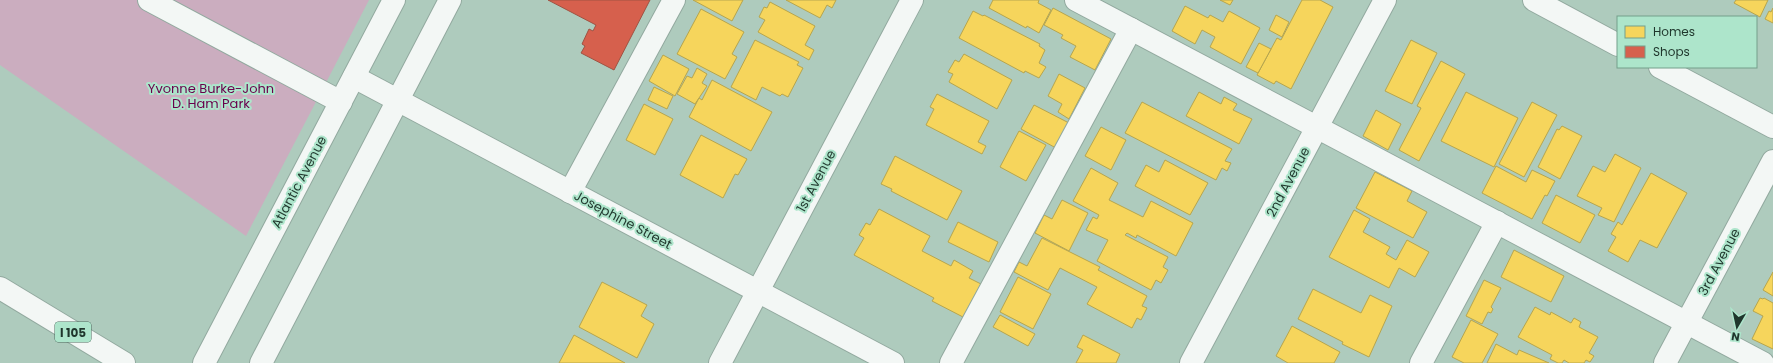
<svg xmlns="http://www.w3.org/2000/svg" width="1773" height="363" font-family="Poppins,sans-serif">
<rect width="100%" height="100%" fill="#aecbbd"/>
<polygon fill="#cbadbf" points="0,0 369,0 246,236 0,65"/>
<g fill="#f6d55c" stroke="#b6a54e">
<polygon points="693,0 743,0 732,21"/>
<polygon points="786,0 836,0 832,8 827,5 820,18"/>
<polygon points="993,0 1039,0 1038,3 1051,10 1039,33 1027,26 1026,28 989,8"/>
<polygon points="1220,0 1233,0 1230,5"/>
<polygon points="1302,0 1320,0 1333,7 1291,89 1276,81 1274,84 1257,75 1277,38 1281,40"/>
<polygon points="1736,0 1768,0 1760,17 1734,3"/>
<polygon points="770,2 815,26 805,45 814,50 809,60 758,32 765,20 759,17 764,7 767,8"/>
<polygon points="1185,6 1208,18 1210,15 1223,22 1229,11 1260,28 1241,64 1210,47 1215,37 1202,30 1195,44 1172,31"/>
<polygon points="1053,8 1111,39 1095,70 1070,57 1076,46 1061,38 1063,35 1044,25"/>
<polygon points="1773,8 1773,23 1765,19 1769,11 1771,12"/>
<polygon points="701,9 744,32 732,54 737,57 725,79 677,54"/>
<polygon points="973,11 983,16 984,15 1040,44 1039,46 1045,50 1039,63 1046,67 1039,78 1025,71 1024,73 959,38"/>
<polygon points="1276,15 1289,22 1282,37 1269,30"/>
<polygon points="755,40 799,62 797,65 803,68 788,97 782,94 780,96 762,87 756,100 731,87"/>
<polygon points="1411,40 1437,53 1412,104 1385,91"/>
<polygon points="1259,43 1271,49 1258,73 1246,67"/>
<polygon points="964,54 1012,80 997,109 949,82 953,74 948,72 955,60 959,62"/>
<polygon points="663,55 689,69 675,96 649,81"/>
<polygon points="1441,61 1465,74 1419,161 1399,150 1421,108 1417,106"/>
<polygon points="697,68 707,74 702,83 707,86 695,104 677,94 687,76 692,78"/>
<polygon points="1059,74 1085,88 1069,119 1058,112 1062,104 1048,96"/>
<polygon points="712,80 772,112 751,151 689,117 699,98 702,100"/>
<polygon points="654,87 673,96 667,109 648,100"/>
<polygon points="1199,92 1221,104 1224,97 1237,104 1233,110 1252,119 1239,144 1186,116"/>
<polygon points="1466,92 1518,118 1494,167 1441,141"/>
<polygon points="937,94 989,121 978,142 986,146 982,154 926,125 934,109 930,107"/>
<polygon points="1142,102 1232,149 1225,161 1231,163 1227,171 1222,168 1216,180 1125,133"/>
<polygon points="1532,102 1557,115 1524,177 1499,164"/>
<polygon points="644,104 673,119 655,155 626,140"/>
<polygon points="1034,105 1069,123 1056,148 1021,129"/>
<polygon points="1376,110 1401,124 1388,150 1363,136"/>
<polygon points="1562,126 1582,136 1560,179 1538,167 1557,129 1559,130"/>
<polygon points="1101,127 1126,140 1111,170 1085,156"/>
<polygon points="1019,131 1046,145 1026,181 1000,167"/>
<polygon points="701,135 747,159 738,175 735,174 723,198 680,175"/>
<polygon points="1615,154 1641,168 1614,222 1598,215 1602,208 1577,196 1593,166 1605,172"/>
<polygon points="895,156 962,191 947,220 891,191 892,189 881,184"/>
<polygon points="1165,160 1208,183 1190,215 1135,186 1146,165 1159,172"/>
<polygon points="1496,166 1526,182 1532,170 1555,181 1547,196 1545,195 1532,219 1482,193"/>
<polygon points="1091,168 1118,183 1109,200 1143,217 1151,201 1193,223 1176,256 1137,235 1136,238 1127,233 1125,235 1168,257 1163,267 1168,270 1161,283 1156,280 1151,290 1097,261 1108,240 1086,230 1093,217 1097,219 1099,215 1073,201"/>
<polygon points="1375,172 1412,191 1407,201 1427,212 1413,238 1356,208"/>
<polygon points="1651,173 1687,193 1657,248 1640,240 1628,262 1608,251 1616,237 1611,234 1618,222 1622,225"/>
<polygon points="1556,195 1595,215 1580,243 1542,223"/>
<polygon points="1062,200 1088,213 1069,251 1035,233 1044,215 1052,219"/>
<polygon points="879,209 930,236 922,251 951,266 954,260 973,271 969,278 981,284 963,317 932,301 934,298 854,255 864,238 859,235 866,223 870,225"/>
<polygon points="1354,210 1370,219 1363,232 1390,247 1386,254 1396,260 1407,240 1429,252 1415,277 1399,268 1389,288 1329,257"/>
<polygon points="958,222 998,242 989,262 948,242"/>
<polygon points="1042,238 1100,267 1098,270 1147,296 1142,306 1147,308 1141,320 1137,318 1132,328 1087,304 1097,287 1060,268 1048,290 1014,272 1019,262 1027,266"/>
<polygon points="1514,250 1564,276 1551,302 1501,277"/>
<polygon points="1773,272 1773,296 1763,290"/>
<polygon points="1018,277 1051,294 1033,329 1000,312"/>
<polygon points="1484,280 1501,288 1491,307 1493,309 1491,313 1488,312 1482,324 1466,316"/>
<polygon points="602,282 647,305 641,316 654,324 637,358 579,327"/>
<polygon points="1313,289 1361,313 1370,295 1392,306 1369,357 1342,344 1343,342 1298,319"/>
<polygon points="1760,298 1763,299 1764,298 1773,303 1773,349 1752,339 1763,316 1753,311"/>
<polygon points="1535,307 1550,315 1551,312 1571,323 1574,318 1581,322 1579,327 1598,337 1589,353 1594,356 1590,362 1586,360 1584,363 1569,363 1564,360 1562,363 1558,363 1550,359 1552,355 1518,337"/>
<polygon points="1000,315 1035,334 1028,346 993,327"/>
<polygon points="1471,320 1498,334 1482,363 1464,363 1452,357"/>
<polygon points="1292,326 1340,352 1334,363 1288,363 1276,356"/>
<polygon points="574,335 625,363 559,363"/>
<polygon points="1083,335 1120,354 1116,363 1076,363 1083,350 1077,347"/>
<polygon points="1496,344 1517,355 1519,350 1549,363 1487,363"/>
</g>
<polygon fill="#d6604d" stroke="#9f5343" points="548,0 650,0 614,70 581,53 585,46 582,44 589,29 593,31 596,25"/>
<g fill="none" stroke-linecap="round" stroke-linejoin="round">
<defs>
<g id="minor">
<polyline points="149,0 341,102"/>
<polyline points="1076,0 1763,363"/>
<polyline points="1534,0 1618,45"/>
<polyline points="1660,67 1773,127"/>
<polyline points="354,77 893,363"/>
<polyline points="570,192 674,0"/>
<polyline points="720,363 912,0"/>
<polyline points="951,363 1131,29"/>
<polyline points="1191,363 1385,0"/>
<polyline points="1421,363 1497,222"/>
<polyline points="1665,363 1773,161"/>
</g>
<g id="major">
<polyline points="204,363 394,0"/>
<polyline points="261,363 450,0"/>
</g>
<polyline id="highway" points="0,288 124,363"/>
</defs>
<use href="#minor" stroke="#92a99f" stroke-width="24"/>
<use href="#major" stroke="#92a99f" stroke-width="24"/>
<use href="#highway" stroke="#92a99f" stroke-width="24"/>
<use href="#minor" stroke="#f3f7f5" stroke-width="22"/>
<use href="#major" stroke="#f3f7f5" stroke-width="22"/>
<use href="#highway" stroke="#f3f7f5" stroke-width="22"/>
</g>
<g text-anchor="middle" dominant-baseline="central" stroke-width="4" stroke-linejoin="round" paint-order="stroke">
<rect fill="#ade5cb" stroke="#4a6a5c" stroke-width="1" x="55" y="322" width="36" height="20" rx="3"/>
<g font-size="12" font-weight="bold" fill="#1f362c">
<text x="73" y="332">I 105</text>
</g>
<g font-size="13" fill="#6a004c" stroke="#ade5cb">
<text x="211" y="88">Yvonne Burke-John<tspan x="211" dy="15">D. Ham Park</tspan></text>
</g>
<g font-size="13" fill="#1f362c" stroke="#ade5cb">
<text transform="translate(816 181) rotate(-62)">1st Avenue</text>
<text transform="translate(299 182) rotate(-62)">Atlantic Avenue</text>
<text transform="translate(1288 182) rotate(-62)">2nd Avenue</text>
<text transform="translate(623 220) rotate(28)">Josephine Street</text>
<text transform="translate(1719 262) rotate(-62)">3rd Avenue</text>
</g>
</g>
<rect x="1617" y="16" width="140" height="52" fill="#ade5cb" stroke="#749f8b"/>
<rect x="1625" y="26" width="20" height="12" fill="#f6d55c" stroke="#749f8b"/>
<text x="1653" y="36" font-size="12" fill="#1f362c">Homes</text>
<rect x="1625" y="46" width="20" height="12" fill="#d6604d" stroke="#749f8b"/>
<text x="1653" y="56" font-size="12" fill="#1f362c">Shops</text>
<g transform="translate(1737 327) rotate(189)" stroke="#ade5cb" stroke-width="3" paint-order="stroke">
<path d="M0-3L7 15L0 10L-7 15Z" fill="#1f362c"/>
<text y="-6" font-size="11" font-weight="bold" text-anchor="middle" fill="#1f362c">N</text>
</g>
</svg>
